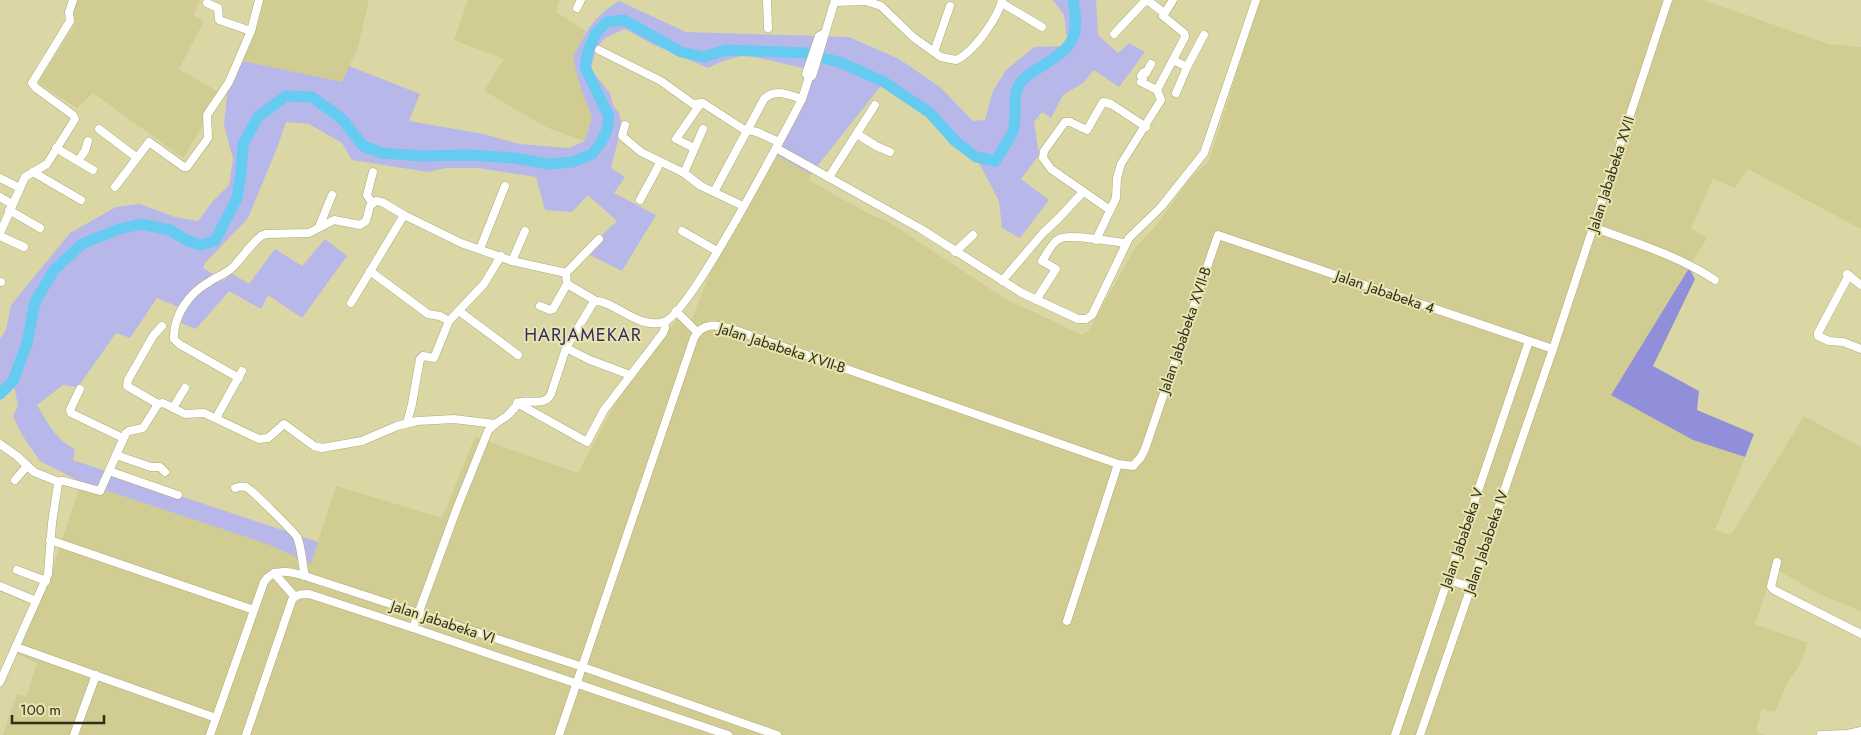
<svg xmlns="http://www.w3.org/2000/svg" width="1861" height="735" font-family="Jost,sans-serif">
<rect width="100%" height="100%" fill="#dbd7a4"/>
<g fill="#d1cc91">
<polygon points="72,0 200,0 194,16 204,21 179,69 222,94 183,158 93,93 77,108 38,83 76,22 68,9"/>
<polygon points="262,0 369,0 358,47 342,82 238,60 249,34 259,22"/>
<polygon points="468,0 559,0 556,12 586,31 573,58 581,89 592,117 585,141 548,128 484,91 504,59 454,40"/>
<polygon points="1259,0 1703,0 1829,44 1861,47 1861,229 1748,169 1735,188 1713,179 1691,228 1707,238 1611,394 1693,440 1745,457 1715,530 1731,535 1804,416 1861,447 1861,611 1819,594 1774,568 1755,624 1808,643 1800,664 1785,687 1775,712 1762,709 1756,731 1765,735 3,735 17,694 26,697 37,663 16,653 42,594 48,583 81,482 270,545 311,563 336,486 442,518 475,437 578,473 624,387 680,316 691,321 710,273 776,155 811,174 808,180 875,217 887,221 1004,298 1082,335 1089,330 1135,248 1155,227 1192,176 1208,163 1222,120"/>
</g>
<path fill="#b7b7ea" d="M 1053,0 L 1096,0 L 1098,35 L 1118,53 L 1129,43 L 1145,52 L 1119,87 L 1094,70 L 1083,83 L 1063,95 L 1051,118 L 1042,112 L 1034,122 L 1039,155 L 1021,179 L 1049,200 L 1020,238 L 1002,228 L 999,201 L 976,157 L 954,140 L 930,113 L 884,82 L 811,174 L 776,155 L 812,70 L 745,55 L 723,61 L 708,68 L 652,44 L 625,29 C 600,39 597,42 591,70 L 610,93 L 613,105 L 619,113 L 622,125 L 611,168 L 625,177 L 614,193 L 656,215 L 622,271 L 584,252 L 617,221 L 588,195 L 572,212 L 545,210 L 536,177 L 478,168 L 446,168 L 428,172 L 352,160 L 342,143 L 309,124 L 286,122 L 277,148 L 248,218 L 205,263 L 203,268 L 224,281 L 231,273 L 249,284 L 275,249 L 302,266 L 325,239 L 347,256 L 302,318 L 268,295 L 261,309 L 229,291 L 196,329 L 181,323 L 183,309 L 157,298 L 130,338 L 116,333 L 78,387 L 63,385 L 37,405 C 47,422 56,440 75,449 L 73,460 L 318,542 L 311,564 L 270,545 L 81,482 L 40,461 L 22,435 L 13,416 L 18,406 L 13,381 L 0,394 L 0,339 L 6,330 L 11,305 L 70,233 L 116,207 L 140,204 L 175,217 L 198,221 L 213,201 L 229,185 L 233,159 L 224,125 L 228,84 L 238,60 L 342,82 L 349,66 L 420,94 L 409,121 L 483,134 L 520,144 L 568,148 L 585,141 L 592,117 L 581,89 L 573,58 C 585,32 594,16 619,1 L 686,32 L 849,37 L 899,59 L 940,87 L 973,121 L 985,120 L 993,91 L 1006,70 L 1034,47 L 1068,46 L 1064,15 Z"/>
<polygon fill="#918fd9" points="1689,268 1695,279 1653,366 1699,391 1697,410 1754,434 1745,457 1693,440 1611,395"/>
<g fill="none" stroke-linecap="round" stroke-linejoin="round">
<path stroke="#66cbf0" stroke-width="11" d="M 0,394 L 13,381 L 27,343 L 35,302 L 54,270 L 82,244 L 119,229 L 141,224 L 170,230 L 188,241 L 201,245 L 215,241 L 237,198 L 241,173 L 243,144 L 258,117 L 286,96 L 312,97 L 342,119 L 363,146 L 382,153 L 422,156 L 470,155 L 514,158 L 548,164 L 573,162 L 592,154 L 600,144 L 607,130 L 609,117 L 585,67 L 588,51 L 596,33 L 607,22 L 624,20 L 681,52 L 704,57 L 726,50 L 805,53 L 842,63 L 884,82 L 930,113 L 955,141 L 976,157 L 995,161 C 1000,153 1012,137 1014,128 C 1017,113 1011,96 1021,82 C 1025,76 1036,70 1042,66 C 1074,47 1080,36 1073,0"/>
<defs>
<g id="minor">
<polyline points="767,0 768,28"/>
<path d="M 835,2 L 866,1 L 881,6 L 913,37 L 941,57 L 956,60 C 973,53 998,18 1002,0"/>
<polyline points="207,3 218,8 219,20 251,31"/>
<polyline points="1002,3 1042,27"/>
<polyline points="577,8 581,0"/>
<polyline points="1114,34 1145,1 1150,2 1164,13"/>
<polyline points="599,50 661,81 693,104 703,103 743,129 757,132 779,142"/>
<polyline points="934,52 950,6"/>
<polyline points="1173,60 1187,67 1204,35"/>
<polyline points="1151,64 1146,73 1144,72 1141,76 1143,79 1141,82 1157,90"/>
<polyline points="809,77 806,74 819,36 825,33"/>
<polyline points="1176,93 1187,67"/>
<polyline points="625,125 622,136 641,152 684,173 701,186 743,206"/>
<polyline points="99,129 136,157"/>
<polyline points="857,134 876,146 890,152"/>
<polyline points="56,148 93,170"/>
<polyline points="694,148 676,139 701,103"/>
<polyline points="776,148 921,229 1022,293 1078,319 1086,319 1092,315 1129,238 1161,207 1204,153 1256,0"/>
<polyline points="78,161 85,151 88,141"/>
<polyline points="33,172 81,200"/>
<polyline points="684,173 703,129"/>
<polyline points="829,177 875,105"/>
<polyline points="0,178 20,188"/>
<polyline points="115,187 149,142 184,167 187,167 208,138 207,115 229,82 251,31 259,0"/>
<path d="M 714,192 L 764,99 C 776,88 788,95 802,99"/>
<polyline points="0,197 12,204"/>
<polyline points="640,200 660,163"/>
<polyline points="372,203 367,195 373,172"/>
<polyline points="9,210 40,228"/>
<polyline points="1110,210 1051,169 1043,158 1044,151 1065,122 1070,122 1087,130 1103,102 1111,104 1146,127"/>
<polyline points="319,227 332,195"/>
<path d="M 1593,227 C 1635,243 1677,255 1715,280"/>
<polyline points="682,231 717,251"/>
<polyline points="0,233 25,177 47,164 75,119 73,115 36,88 32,83 70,21 69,12 73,0"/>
<polyline points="0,236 24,247"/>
<polyline points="1096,240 1116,198 1117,178 1121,164 1161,100 1157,90 1185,37 1184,33 1163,16 1173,0"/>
<polyline points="480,249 505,186"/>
<polyline points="955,252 973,235"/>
<polyline points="512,261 525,231"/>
<polyline points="370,271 428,314 440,316 449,321"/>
<polyline points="566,273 599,239"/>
<polyline points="1847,274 1861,285"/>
<polyline points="1849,275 1818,333 1818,336 1829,341 1843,342 1861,349"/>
<polyline points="1002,281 1043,233 1058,219 1083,192"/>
<polyline points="0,282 1,282"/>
<path d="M 1036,300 L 1056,269 L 1042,261 C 1047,254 1051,243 1059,239 C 1069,233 1112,242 1126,243"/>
<polyline points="351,303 404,215"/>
<polyline points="540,306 550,310 553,309 567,284"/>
<polyline points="459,311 518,355"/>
<polyline points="676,311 697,332"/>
<polyline points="566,348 590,360 630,375"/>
<path d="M 239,378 L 179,344 L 174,339 C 173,316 189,293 209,282 C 216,277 225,274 232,268 C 242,258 249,246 261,236 L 266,234 L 309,233 L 334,220 L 360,225 L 366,221 L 370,206 L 376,201 L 382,202 L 404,215 L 461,243 L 512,261 L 566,273 L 567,284 L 596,301"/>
<polyline points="80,389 70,410 71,413 123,438"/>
<polyline points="517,403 587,442 604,410 663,333 665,328 664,322"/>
<polyline points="158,404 127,386 128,380 153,336 162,326"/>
<polyline points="173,408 185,388"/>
<polyline points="216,418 242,371"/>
<polyline points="407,423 412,404 420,359 423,356 434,358 449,321 484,284 501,256"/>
<polyline points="0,444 17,456 34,472 59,482"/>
<polyline points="116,455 151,467 160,467 165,472"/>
<polyline points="1118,464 1133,466 1141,457 1145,449 1218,235 1553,349"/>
<polyline points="109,471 178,495"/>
<polyline points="15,480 27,466"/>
<path d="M 235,488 C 238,487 242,486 246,487 C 252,490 294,532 297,537 C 302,548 302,564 305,576"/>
<polyline points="50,540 254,610"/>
<polyline points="1777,562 1771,587 1774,590 1861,634"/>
<polyline points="17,570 46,581"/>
<polyline points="274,573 295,597"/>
<polyline points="1448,580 1471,587"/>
<polyline points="0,586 36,601"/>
<path d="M 413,628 L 457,508 L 488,431 L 495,424 L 507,416 L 520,402 C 532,400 545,406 551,394 L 566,348 L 593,303 L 596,301 C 615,301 638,330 664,322 C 689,314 773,153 790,122 L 802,99 L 809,77 L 812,76 L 814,70 L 835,0"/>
<polyline points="16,647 216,718"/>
<polyline points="0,682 48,574 52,523 58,484 61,481 64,481 100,491 126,433 129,431 143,428 158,404 163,403 185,414 204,413 259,439 268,438 284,424 314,446 322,448 362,441 397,426 417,421 454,419 495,424"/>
<polyline points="74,735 96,675"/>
<path d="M 210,735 L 264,582 C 273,567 291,572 305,576 L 583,667 L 777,735"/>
<path d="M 246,735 L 292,600 C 296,594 302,594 309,594 L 413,628 L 728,735"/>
<path d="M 559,735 L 694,338 C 703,321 717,325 732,329 L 1118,464 L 1067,621"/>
<polyline points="1395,735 1529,341"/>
<polyline points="1420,735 1553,349 1668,0"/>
<polyline points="1821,735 1848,734 1861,731"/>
</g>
</defs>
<use href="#minor" stroke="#adaa78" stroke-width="9"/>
<use href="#minor" stroke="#fff" stroke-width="8"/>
</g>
<g text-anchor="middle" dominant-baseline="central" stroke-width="4" stroke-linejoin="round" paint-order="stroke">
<g font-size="15" fill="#302f1a" stroke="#e8e4b0">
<text transform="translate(1611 174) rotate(-72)">Jalan Jababeka XVII</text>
<text transform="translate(1385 292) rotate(19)">Jalan Jababeka 4</text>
<text transform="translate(1185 330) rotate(-71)">Jalan Jababeka XVII-B</text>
<text transform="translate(782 348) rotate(18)">Jalan Jababeka XVII-B</text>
<text transform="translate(1462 538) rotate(-71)">Jalan Jababeka V</text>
<text transform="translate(1486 542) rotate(-71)">Jalan Jababeka IV</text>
<text transform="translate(443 622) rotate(18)">Jalan Jababeka VI</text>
</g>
<g font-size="18" letter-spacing="1" fill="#322b67" stroke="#e8e4b0">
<text x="583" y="335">HARJAMEKAR</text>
</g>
</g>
<path d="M12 715v8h92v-8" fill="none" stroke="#302f1a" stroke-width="2.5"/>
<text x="20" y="715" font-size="15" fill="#302f1a" stroke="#e8e4b0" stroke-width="4" paint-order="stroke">100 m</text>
</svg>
